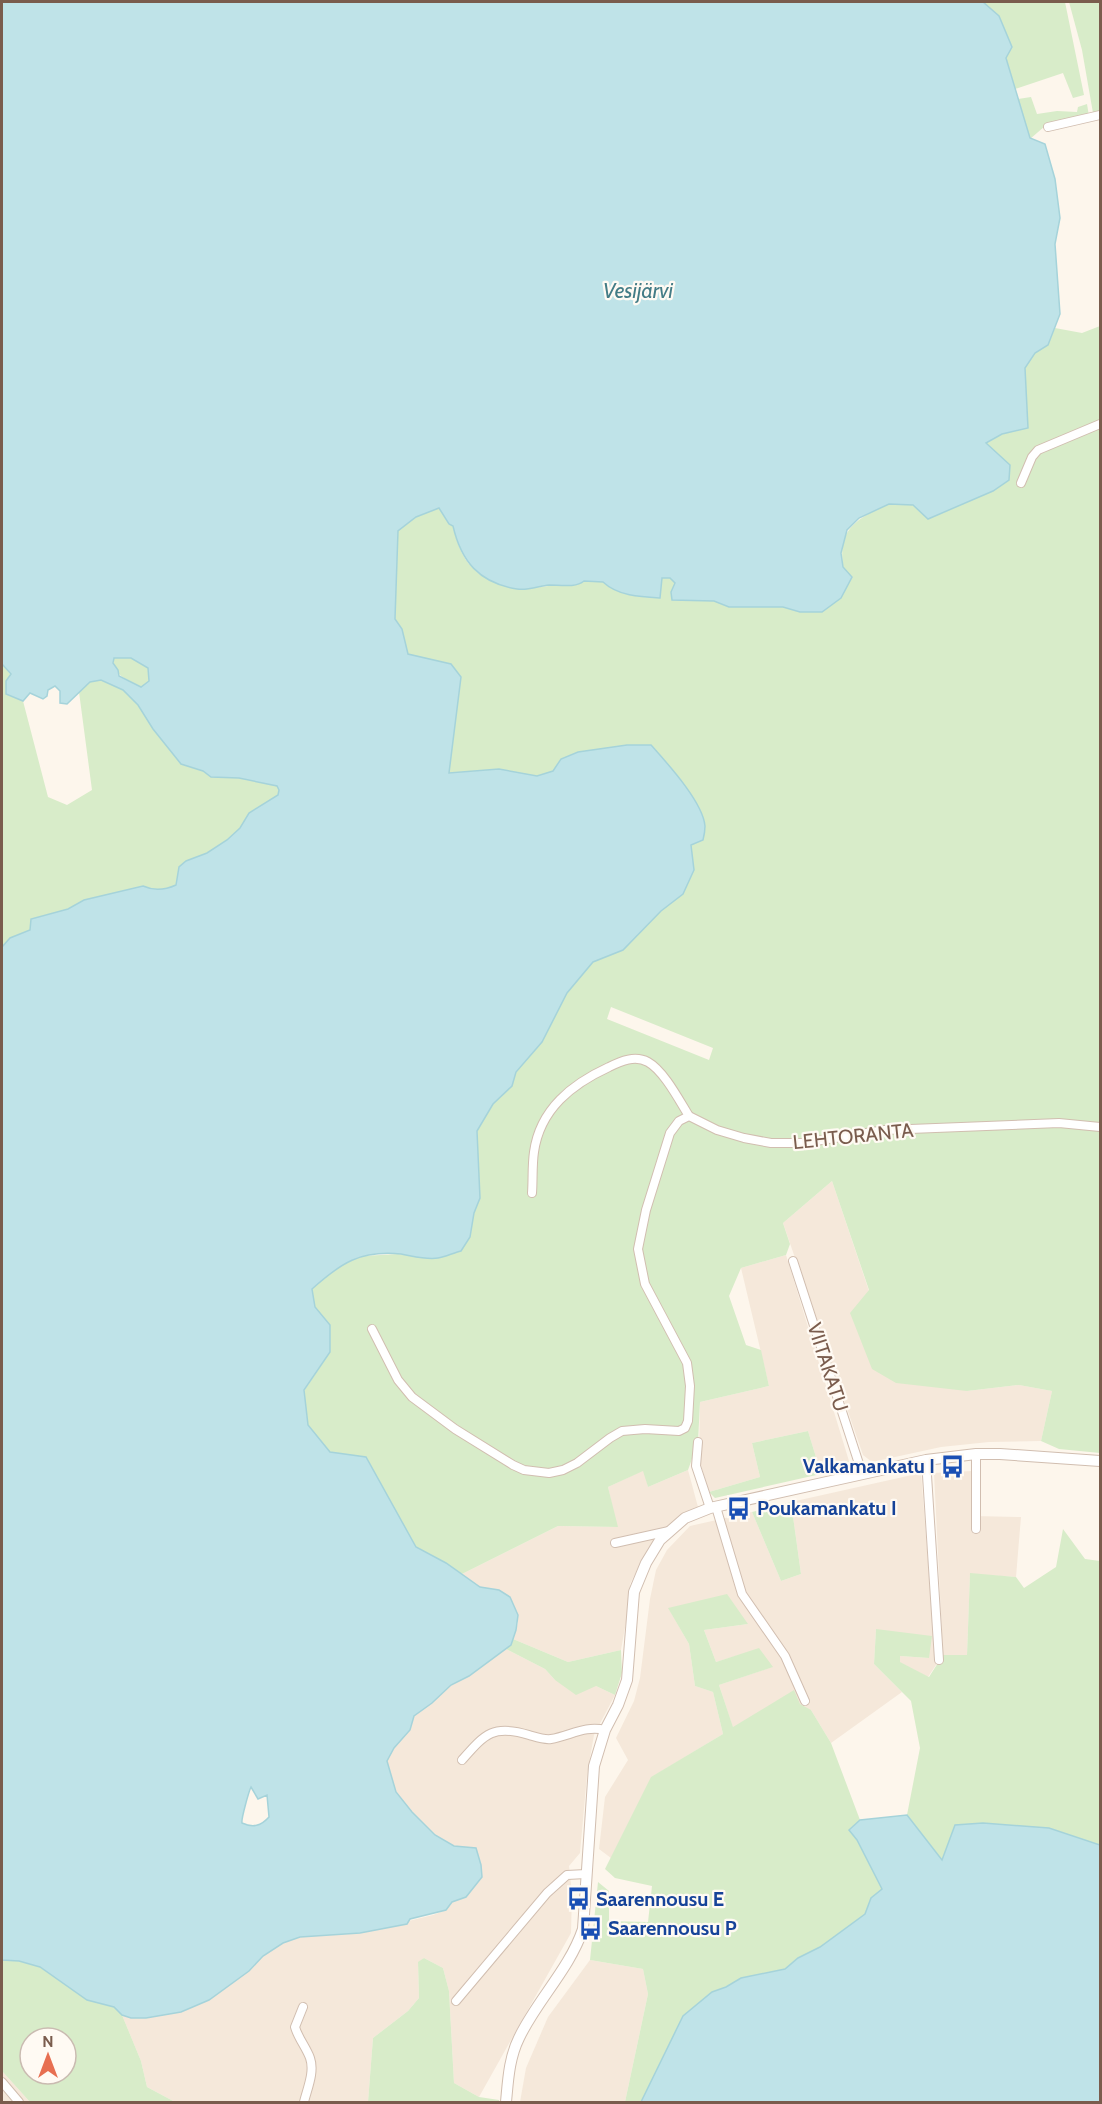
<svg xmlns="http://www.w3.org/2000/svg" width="1102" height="2104" font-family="Cabin,sans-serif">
<rect width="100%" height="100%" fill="#fdf6ec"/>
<g fill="#f5e8da">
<polygon points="832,1181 869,1291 967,1391 1019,1385 1052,1391 1041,1441 989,1442 941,1447 872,1462 863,1455 783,1223"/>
<polygon points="786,1255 849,1461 819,1467 808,1431 752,1443 760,1477 709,1492 699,1458 700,1402 769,1386 741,1268"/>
<polygon points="644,1470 648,1487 688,1470 698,1507 658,1539 644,1556 630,1584 627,1616 621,1650 568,1662 513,1639 518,1623 518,1615 499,1590 480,1587 462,1574 558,1526 617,1527 608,1487"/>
<polygon points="972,1471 974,1516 1021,1517 1016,1577 970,1574 967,1655 943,1655 934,1473"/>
<polygon points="921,1473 936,1665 928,1677 899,1662 900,1656 929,1658 876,1629 874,1664 902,1692 831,1743 811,1710 733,1728 719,1685 772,1667 759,1649 716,1662 704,1630 748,1624 669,1609 689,1644 695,1686 713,1692 723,1734 652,1777 611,1858 599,1849 605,1797 628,1760 616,1738 634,1701 640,1678 650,1599 656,1570 667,1550 690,1526 752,1512 781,1581 801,1574 791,1502"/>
<polygon points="506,1649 545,1669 555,1680 596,1686 615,1695 594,1735 587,1775 580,1853 569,1866 572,1893 571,1933 479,2097 454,2083 449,1991 443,1968 424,1958 418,1963 419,1998 408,2011 373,2038 368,2102 175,2102 147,2087 141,2061 122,2015 131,2018 146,2018 181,2012 249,1971 263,1956 283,1943 300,1937 360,1933 433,1915 446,1910 452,1902 466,1897 481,1865 476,1848 454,1846 435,1835 412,1812 396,1792 387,1761 394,1748 410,1730 414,1716 432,1703 451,1685 469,1676"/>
<polygon points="590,1960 643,1969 648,1994 625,2102 520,2102 526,2068 548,2017"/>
<polygon points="2,2071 30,2102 2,2102"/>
</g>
<g fill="#d8ecc9" fill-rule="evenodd">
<polygon points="983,2 1065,2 1084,95 1073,98 1063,73 1015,89 1006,57 1012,47 999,16"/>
<polygon points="1069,2 1100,2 1100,111 1093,113 1082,50"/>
<polygon points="1031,97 1037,114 1057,111 1077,112 1078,107 1087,104 1089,116 1045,126 1030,139 1018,99"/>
<path d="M 1100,326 L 1100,1453 L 1059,1449 L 1041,1441 L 1052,1391 L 1019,1385 L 967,1391 L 896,1383 L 872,1369 L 850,1313 L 869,1290 L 832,1181 L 783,1223 L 790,1244 L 786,1255 L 741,1268 L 729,1296 L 746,1345 L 761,1350 L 769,1386 L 700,1402 L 698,1442 L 688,1470 L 648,1487 L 643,1471 L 608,1487 L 618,1527 L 558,1526 L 462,1574 L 416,1547 L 366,1457 L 330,1453 L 308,1425 L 304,1391 L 330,1352 L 330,1325 L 315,1307 L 312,1289 L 338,1266 L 363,1256 L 398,1254 L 440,1258 L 449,1253 L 461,1251 L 470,1236 L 474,1213 L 480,1198 L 477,1131 L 493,1104 L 512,1086 L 516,1072 L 542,1042 L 583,954 L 623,950 L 661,911 L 683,894 L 694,870 L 691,845 L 561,759 L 553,771 L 537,776 L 499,769 L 449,773 L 460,677 L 451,664 L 408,654 L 402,629 L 395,619 L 398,531 L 416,517 L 439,508 L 449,524 L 453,526 C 460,557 471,575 503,585 C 509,587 515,590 521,589 C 549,587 575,580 604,582 C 618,596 640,597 659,598 L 662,578 L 670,578 L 675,583 L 671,592 L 672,600 L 714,601 L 729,607 L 783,607 L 800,612 L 843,567 C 839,535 849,523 878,509 L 1002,434 L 1028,428 L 1025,368 L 1035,353 L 1048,345 L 1055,328 L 1082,333 ZM 611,1007 L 713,1048 L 709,1060 L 607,1019 Z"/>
<path d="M 114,657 L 131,658 L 148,668 L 149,681 L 142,687 C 129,680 110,675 114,657 Z"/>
<polygon points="2,664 11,675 6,694 23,701 48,797 67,805 92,790 79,692 90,682 101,680 123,690 138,705 153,729 181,764 203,771 211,777 239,778 277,786 279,790 278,795 249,813 240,828 227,840 207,853 186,861 179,867 176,885 165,890 149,889 84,900 68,909 31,919 30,930 10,938 2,947"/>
<polygon points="808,1431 819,1467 849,1461 852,1467 715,1498 709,1492 760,1477 752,1443"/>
<polygon points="791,1502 801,1574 781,1581 752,1512"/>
<polygon points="1063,1529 1085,1559 1100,1561 1100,1845 1049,1828 956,1825 942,1860 907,1815 920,1748 911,1701 874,1664 876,1629 932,1636 929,1658 900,1656 900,1662 929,1677 943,1655 967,1655 970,1573 1016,1577 1024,1588 1056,1567"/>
<polygon points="727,1594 748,1624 704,1630 716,1662 759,1648 773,1667 719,1685 733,1727 794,1690 800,1704 811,1710 831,1743 860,1820 849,1830 857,1840 882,1889 871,1898 865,1914 820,1947 798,1958 785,1969 741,1978 726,1987 712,1992 684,2016 641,2102 625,2102 648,1994 643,1969 590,1960 598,1882 609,1891 609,1921 648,1922 652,1886 615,1878 605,1869 651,1777 723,1734 713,1692 695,1686 689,1644 668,1608"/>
<polygon points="513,1639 568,1662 621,1650 622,1673 615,1695 596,1686 576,1695 555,1680 545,1669 506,1649 511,1645"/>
<polygon points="424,1958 443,1968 449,1991 454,2083 479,2097 499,2100 499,2102 368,2102 373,2038 408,2011 419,1998 418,1962"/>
<path d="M 2,1960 L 19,1961 L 40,1967 L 87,2000 L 114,2007 L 122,2015 L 141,2061 L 147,2087 L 175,2102 L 30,2102 L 2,2071 ZM 30,2038 L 66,2038 L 66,2074 L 30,2074 Z"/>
</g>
<g fill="#bfe3e8" stroke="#a5d3da" stroke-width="1.5" fill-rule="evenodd">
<path d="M 2,2 L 983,2 L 999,16 L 1012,47 L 1006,58 L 1030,138 L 1045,144 L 1055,179 L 1060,218 L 1055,244 L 1060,314 L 1048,345 L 1035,353 L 1025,368 L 1028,428 L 1002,434 L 986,443 L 1010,465 L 1009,480 L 993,491 L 928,519 L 913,505 L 889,504 L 859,518 L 847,530 L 841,553 L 843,567 L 852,577 L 841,598 L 822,612 L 800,612 L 783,607 L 729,607 L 714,601 L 672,600 L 671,592 L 675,583 L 670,578 L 662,578 L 660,598 C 640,597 618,596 603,582 L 584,581 C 576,588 560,585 549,585 C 539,586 527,591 517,589 C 479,583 461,561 453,526 L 449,524 L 439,508 L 416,517 L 398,531 L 395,619 L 402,629 L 408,654 L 451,664 L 461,677 L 449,773 L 499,769 L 537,776 L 553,771 L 561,759 L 578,752 L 627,745 L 651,745 C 667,763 703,802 705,826 C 705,830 704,836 703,840 L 691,845 L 694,870 L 683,894 L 661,911 L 623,950 L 593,962 L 567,993 L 542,1042 L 516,1072 L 512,1086 L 493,1104 L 477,1131 L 480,1198 L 474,1213 L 470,1237 L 461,1251 C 453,1253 445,1257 438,1258 C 426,1260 413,1256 401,1254 C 360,1250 341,1263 312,1289 L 315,1307 L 330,1325 L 330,1352 L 304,1390 L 308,1425 L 330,1452 L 366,1457 L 416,1547 L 446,1563 L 480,1587 L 499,1590 L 510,1597 L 518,1615 L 516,1630 L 511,1645 L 469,1676 L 451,1685 L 432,1703 L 414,1716 L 410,1730 L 394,1748 L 387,1761 L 396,1792 L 412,1812 L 435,1835 L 454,1846 L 476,1848 L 481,1865 L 482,1877 L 466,1897 L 452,1902 L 446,1910 L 410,1919 L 407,1924 L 360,1933 L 300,1937 L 283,1943 L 263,1956 L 249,1971 L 209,2000 L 181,2012 L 146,2018 L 131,2018 L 122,2015 L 114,2007 L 87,2000 L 40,1967 L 19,1961 L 2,1960 L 2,947 L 10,938 L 30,930 L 31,919 L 68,909 L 84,900 L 143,886 C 154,891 165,890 176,885 L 179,867 L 186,861 L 207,853 L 227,840 L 240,828 L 249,813 L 278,795 L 279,790 L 277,786 L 239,778 L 211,777 L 203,771 L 181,764 L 153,729 L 138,705 L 123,690 L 101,680 L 90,682 L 67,704 L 60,703 L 60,691 L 55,686 L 48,690 L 47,696 L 43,699 L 30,693 L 23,701 L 6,694 L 6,681 L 11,674 L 2,664 ZM 114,658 L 131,658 L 148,668 L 149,681 L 141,687 L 119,676 L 118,670 L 113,663 ZM 251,1787 L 258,1799 L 267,1795 L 269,1817 C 261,1826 253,1828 242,1823 C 241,1819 249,1791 251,1787 Z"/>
<polygon points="907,1815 942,1860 955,1825 983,1823 1049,1828 1100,1845 1100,2102 641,2102 683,2016 712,1992 726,1987 741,1978 785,1969 798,1958 820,1947 865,1914 871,1898 882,1889 857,1840 849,1830 860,1820"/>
</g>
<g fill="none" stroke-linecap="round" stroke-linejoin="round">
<defs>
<g id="minor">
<polyline points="1048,127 1100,115"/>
<polyline points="1021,483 1032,457 1038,450 1100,424"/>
<path d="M 532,1193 C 533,1180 532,1165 534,1152 C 540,1109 572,1084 609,1067 C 621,1061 635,1055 648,1062 C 664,1071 679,1100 689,1116"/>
<polyline points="793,1261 862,1473"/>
<polyline points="372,1329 398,1380 412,1397 455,1429 513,1465 524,1470 549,1473 563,1470 577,1463 610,1438 622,1431 645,1429 679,1431 685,1428 688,1421 690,1386 687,1363 645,1284 638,1249 646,1210 670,1133 679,1121 689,1116 717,1130 744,1138 771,1143 803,1143 885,1130 1059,1123 1100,1127"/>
<polyline points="698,1442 696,1466 710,1508"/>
<polyline points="926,1460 939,1660"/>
<polyline points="716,1507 742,1594 785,1656 805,1701"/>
<polyline points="976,1529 976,1454"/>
<polyline points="615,1543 669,1531"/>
<path d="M 462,1760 C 485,1734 493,1724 529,1735 C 536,1737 544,1740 551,1739 C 570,1736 585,1725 605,1730"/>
<polyline points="456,2001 547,1893 567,1875 586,1874"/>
<path d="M 303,2007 L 295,2027 C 298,2038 306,2047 310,2058 C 315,2072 307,2089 304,2102"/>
<polyline points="2,2082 19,2102"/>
</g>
<path id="tertiary" d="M 506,2102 C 508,2081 509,2058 519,2038 C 537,2000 569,1970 583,1929 L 594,1766 L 605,1730 L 618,1705 L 627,1680 L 634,1592 L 646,1563 L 660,1540 L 685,1518 L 710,1508 L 926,1460 L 976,1454 L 1000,1454 L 1100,1461"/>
</defs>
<use href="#minor" stroke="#d1beb0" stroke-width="10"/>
<use href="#tertiary" stroke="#d1beb0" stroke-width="12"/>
<use href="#minor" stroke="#fff" stroke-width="8"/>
<use href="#tertiary" stroke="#fff" stroke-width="10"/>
</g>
<defs>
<symbol id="bus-bare" viewBox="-9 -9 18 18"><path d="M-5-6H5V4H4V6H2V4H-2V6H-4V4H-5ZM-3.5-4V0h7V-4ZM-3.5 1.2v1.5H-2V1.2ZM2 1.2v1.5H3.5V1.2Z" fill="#1a4fb4" stroke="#fffaf3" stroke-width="2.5" paint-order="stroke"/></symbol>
</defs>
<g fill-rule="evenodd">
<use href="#bus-bare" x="936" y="1450" width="33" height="33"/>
<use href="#bus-bare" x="722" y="1492" width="33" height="33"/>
<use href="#bus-bare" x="562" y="1882" width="33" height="33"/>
<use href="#bus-bare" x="574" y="1912" width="33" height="33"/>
</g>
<g text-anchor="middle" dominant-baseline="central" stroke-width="4.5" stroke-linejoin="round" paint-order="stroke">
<g font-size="20" fill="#7a5c4d" stroke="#fffaf3">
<text transform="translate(853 1136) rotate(-6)">LEHTORANTA</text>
<text transform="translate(828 1367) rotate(72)">VIITAKATU</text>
</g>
<g font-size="20" font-weight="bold" fill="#164399" stroke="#fffaf3" text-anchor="start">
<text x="935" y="1466" text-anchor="end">Valkamankatu I</text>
<text x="757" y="1508">Poukamankatu I</text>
<text x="596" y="1899">Saarennousu E</text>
<text x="608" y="1928">Saarennousu P</text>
</g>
<g font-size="21" font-style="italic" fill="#437c86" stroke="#fffaf3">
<text x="638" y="290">Vesijärvi</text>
</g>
</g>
<rect width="1102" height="2104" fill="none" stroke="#7a5c4d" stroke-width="6"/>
<g transform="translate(48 2056)"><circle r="28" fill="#fffaf3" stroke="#cabbb1" stroke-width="1.5"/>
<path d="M0-4.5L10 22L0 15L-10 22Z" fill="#e76f51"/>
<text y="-9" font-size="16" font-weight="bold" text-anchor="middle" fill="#7a5c4d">N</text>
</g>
</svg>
